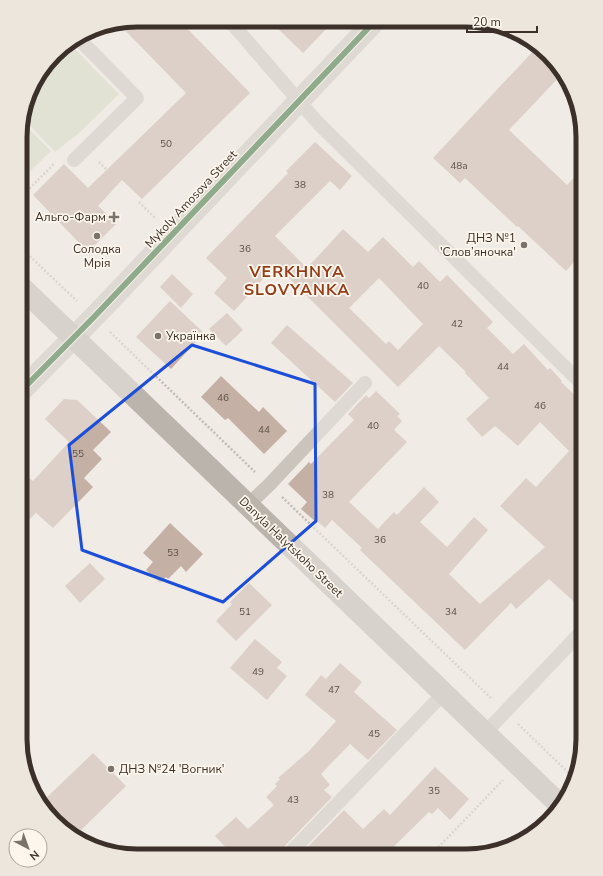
<svg xmlns="http://www.w3.org/2000/svg" width="603" height="876" font-family="'Nunito Sans',sans-serif">
<rect width="100%" height="100%" fill="#f0ebe5"/>
<g fill="#d0d7be">
<polygon points="69,43 119,94 79,133 55,152 22,117 36,79 60,49"/>
<polygon points="21,121 51,151 21,180"/>
</g>
<g fill="#c5b0a5" fill-rule="evenodd">
<polygon points="137,20 179,20 250,93 142,199 122,180 98,206 117,223 88,252 33,195 64,164 88,188 186,93 118,23"/>
<polygon points="269,20 306,21 334,21 303,53"/>
<polygon points="538,46 562,74 509,130 567,185 583,168 583,252 566,271 518,226 517,227 465,178 460,183 433,158"/>
<path d="M 315,142 L 352,176 L 340,190 L 330,181 L 275,236 L 307,268 L 343,229 L 368,252 L 383,237 L 413,267 L 419,261 L 440,282 L 447,275 L 493,322 L 487,328 L 513,354 L 524,344 L 548,370 L 550,368 L 562,381 L 561,382 L 583,403 L 583,423 L 574,431 L 581,437 L 583,434 L 583,610 L 549,579 L 516,609 L 511,603 L 465,650 L 360,550 L 362,548 L 332,520 L 325,528 L 317,521 L 316,522 L 301,509 L 307,502 L 288,484 L 309,462 L 311,464 L 354,420 L 348,414 L 366,395 L 369,398 L 376,391 L 400,414 L 397,416 L 402,421 L 394,430 L 407,442 L 349,502 L 378,529 L 394,512 L 397,515 L 424,487 L 439,502 L 420,522 L 447,547 L 474,517 L 488,530 L 449,574 L 480,604 L 545,547 L 500,506 L 526,478 L 536,487 L 569,451 L 540,422 L 518,446 L 495,426 L 482,437 L 466,419 L 489,398 L 465,373 L 466,372 L 439,346 L 398,387 L 276,265 L 234,311 L 214,293 L 227,278 L 206,258 L 288,173 L 286,171 ZM 379,278 L 423,324 L 398,350 L 389,341 L 386,344 L 349,308 Z"/>
<polygon points="172,274 193,294 181,308 160,287"/>
<polygon points="170,301 204,333 171,369 136,337"/>
<polygon points="227,313 243,330 226,346 209,329"/>
<polygon points="287,325 353,383 335,402 271,343"/>
<polygon points="221,376 259,412 263,407 287,431 264,454 228,418 225,420 201,397"/>
<polygon points="64,399 77,400 111,432 93,450 102,459 84,478 93,487 53,528 36,513 20,528 20,470 33,481 69,442 45,419"/>
<polygon points="170,523 203,554 186,572 181,566 168,579 166,577 160,583 146,570 153,562 143,553"/>
<polygon points="90,563 105,579 80,603 65,586"/>
<polygon points="249,583 272,605 236,641 216,621 232,604 230,602"/>
<polygon points="255,639 282,662 277,668 287,676 267,700 230,668"/>
<polygon points="340,663 362,682 354,692 397,730 368,760 350,744 321,774 330,785 324,790 332,797 282,849 280,855 233,855 215,836 236,817 248,829 274,805 266,797 277,786 275,784 280,779 278,778 309,751 336,721 305,695 321,675 326,679"/>
<polygon points="93,753 126,786 75,836 66,832 42,802"/>
<polygon points="435,767 469,799 450,820 438,808 432,814 429,812 384,856 299,856 344,810 363,829 384,809 390,815"/>
</g>
<g fill="none" stroke-linecap="round" stroke-linejoin="round">
<g stroke="#c3bcb5" stroke-width="2.5" stroke-dasharray="2 2" stroke-linecap="butt">
<polyline points="99,162 107,170"/>
<polyline points="21,197 55,163"/>
<polyline points="139,202 156,219"/>
<polyline points="21,248 77,301"/>
<polyline points="110,332 255,472"/>
<polyline points="282,497 492,699"/>
<polyline points="518,724 573,777"/>
<polyline points="430,856 503,780"/>
</g>
<g stroke="#cac4bd" stroke-width="14">
<polyline points="229,20 318,123 583,385"/>
<polyline points="74,160 137,98 78,38"/>
<polyline points="248,505 269,485 365,383"/>
<polyline points="485,733 583,630"/>
<polyline points="288,855 444,693"/>
</g>
<polyline stroke="#cac4bd" stroke-width="22" points="21,391 94,317 375,21"/>
<polyline stroke="#bab4ad" stroke-width="22" points="21,287 561,806"/>
<defs>
<polyline id="cycleway" points="21,391 94,317 375,21"/>
</defs>
<use href="#cycleway" stroke="#fcf6ed" stroke-width="8"/>
<use href="#cycleway" stroke="#1b5e20" stroke-width="6"/>
</g>
<path d="M0 0H603V876H0ZM 192,345 L 315,384 L 316,521 L 223,602 L 82,550 L 69,445 Z" fill="#f0ebe5" fill-opacity=".55" fill-rule="evenodd"/>
<path fill="none" stroke="#1d4ed8" stroke-width="3" stroke-linejoin="round" d="M 192,345 L 315,384 L 316,521 L 223,602 L 82,550 L 69,445 Z"/>
<g fill="#7b726b" stroke="#fcf6ed" stroke-width="1.5">
<path d="M112 211h4v4h4v4h-4v4h-4v-4h-4v-4h4z"/>
<circle cx="97" cy="236" r="4"/>
<circle cx="524" cy="245" r="4"/>
<circle cx="158" cy="336" r="4"/>
<circle cx="111" cy="769" r="4"/>
</g>
<g text-anchor="middle" dominant-baseline="central" stroke-width="3.5" stroke-linejoin="round" paint-order="stroke">
<g font-size="10" fill="#5e5149">
<text x="166" y="144">50</text>
<text x="459" y="166">48а</text>
<text x="300" y="185">38</text>
<text x="245" y="249">36</text>
<text x="423" y="286">40</text>
<text x="457" y="324">42</text>
<text x="503" y="367">44</text>
<text x="223" y="398">46</text>
<text x="540" y="406">46</text>
<text x="373" y="426">40</text>
<text x="264" y="430">44</text>
<text x="78" y="454">55</text>
<text x="328" y="495">38</text>
<text x="380" y="540">36</text>
<text x="173" y="553">53</text>
<text x="245" y="612">51</text>
<text x="451" y="612">34</text>
<text x="258" y="672">49</text>
<text x="334" y="690">47</text>
<text x="374" y="734">45</text>
<text x="434" y="791">35</text>
<text x="293" y="800">43</text>
</g>
<g font-size="12" fill="#3c312a" stroke="#fcf6ed">
<text transform="translate(191 199) rotate(-47)">Mykoly Amosova Street</text>
<text transform="translate(291 547) rotate(44)">Danyla Halytskoho Street</text>
</g>
<g font-size="12" fill="#3c312a" stroke="#fcf6ed" text-anchor="end">
<text x="106" y="217">Альго-Фарм</text>
<text x="516" y="238">ДНЗ №1<tspan x="516" dy="14">'Слов’яночка'</tspan></text>
<text x="97" y="249" text-anchor="middle">Солодка<tspan x="97" dy="14">Мрія</tspan></text>
<text x="166" y="336" text-anchor="start">Українка</text>
<text x="119" y="769" text-anchor="start">ДНЗ №24 'Вогник'</text>
</g>
<g font-size="16" font-weight="bold" letter-spacing="1" fill="#933e1b" stroke="#fcf6ed">
<text x="297" y="272">VERKHNYA<tspan x="297" dy="18">SLOVYANKA</tspan></text>
</g>
</g>
<path d="M0 0H603V876H0ZM137 27H466A110 110 0 0 1 576 137V739A110 110 0 0 1 466 849H137A110 110 0 0 1 27 739V137A110 110 0 0 1 137 27Z" fill="#ede6dd" fill-rule="evenodd"/>
<path fill="none" stroke="#3c312a" stroke-width="5" d="M137 27H466A110 110 0 0 1 576 137V739A110 110 0 0 1 466 849H137A110 110 0 0 1 27 739V137A110 110 0 0 1 137 27Z"/>
<g transform="translate(28 848) rotate(139)"><circle r="19" fill="#fcf6ed" stroke="#afa79f"/>
<path d="M0-3L7 15L0 10L-7 15Z" fill="#7b726b"/>
<text y="-6" font-size="11" font-weight="bold" text-anchor="middle" fill="#3c312a">N</text>
</g>
<path d="M467 26v6h70v-6" fill="none" stroke="#3c312a" stroke-width="2"/>
<text x="473" y="26" font-size="12" fill="#3c312a" stroke="#fcf6ed" stroke-width="3" paint-order="stroke">20 m</text>
</svg>
